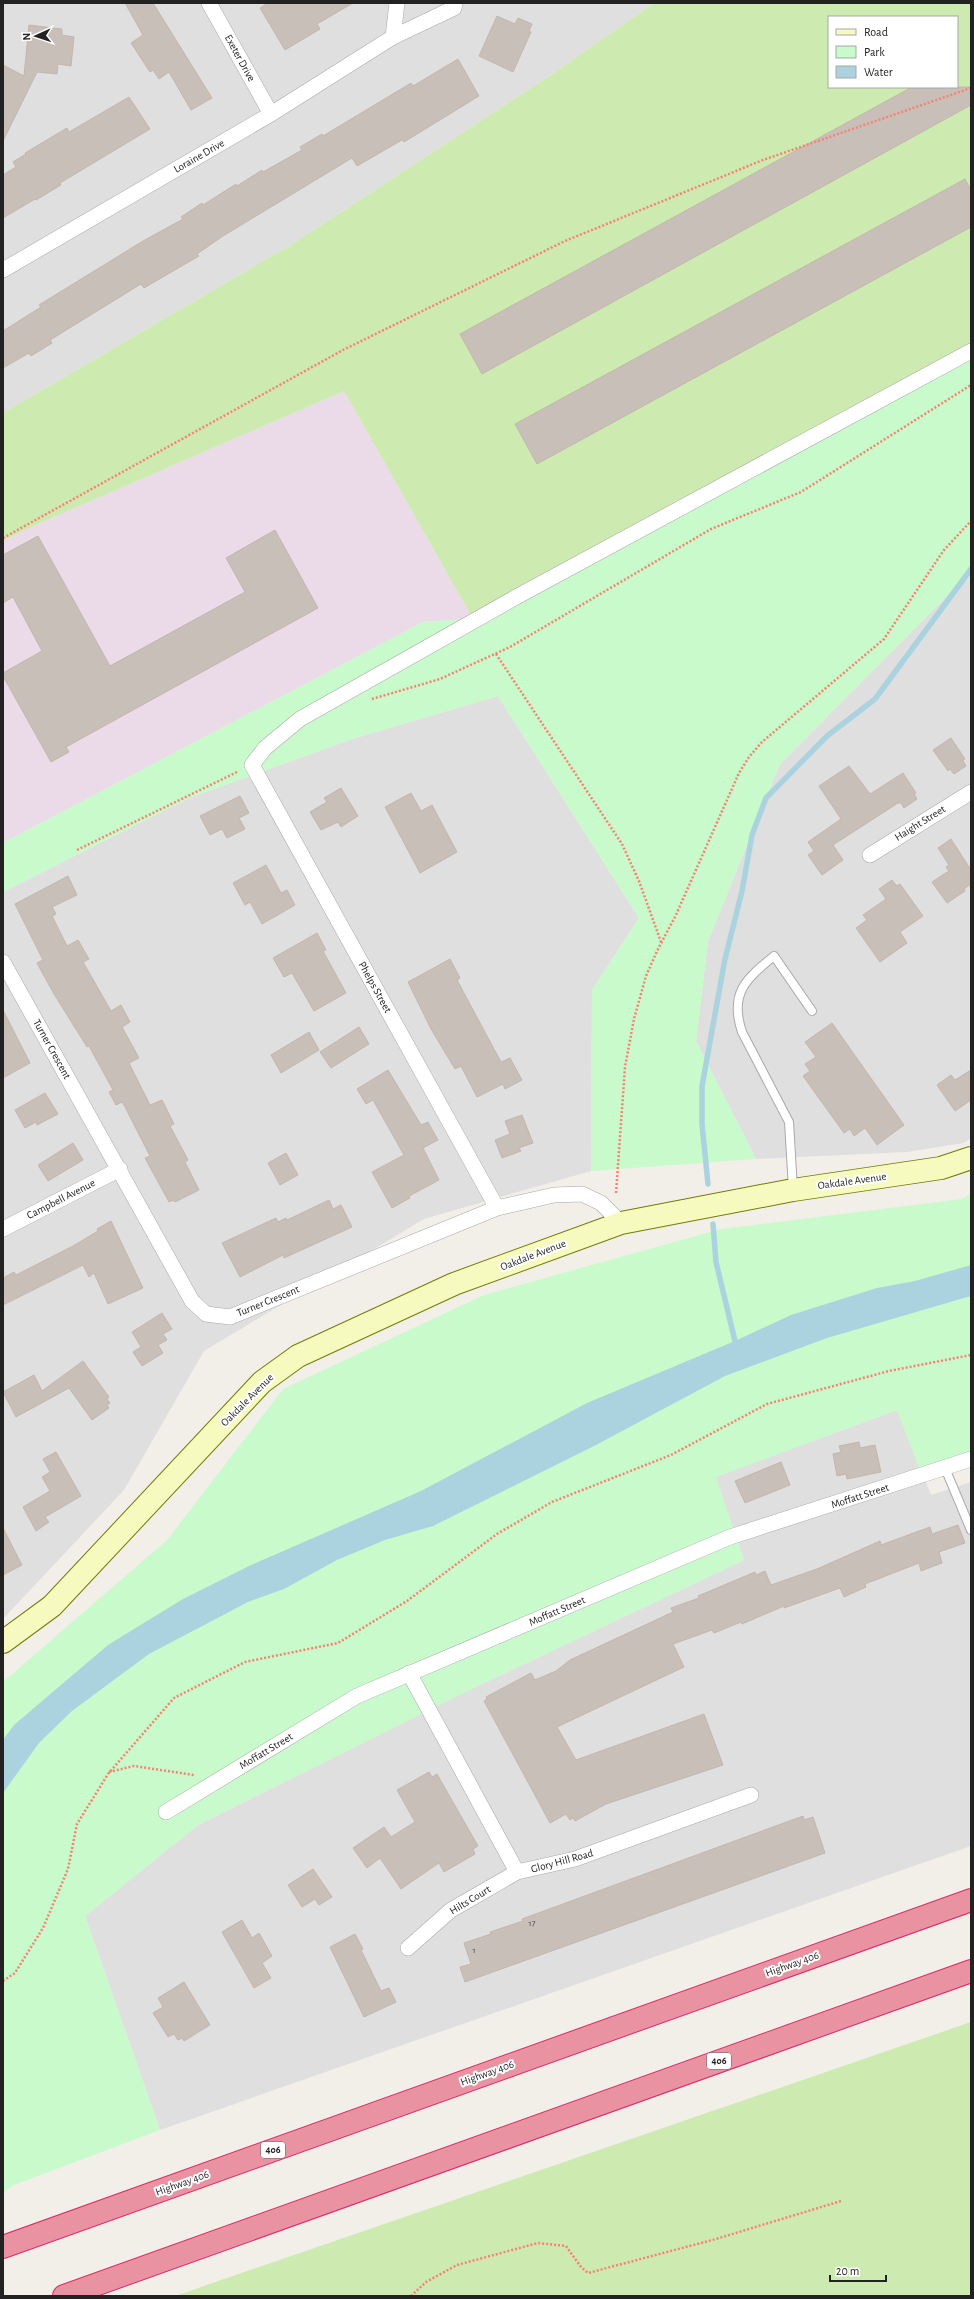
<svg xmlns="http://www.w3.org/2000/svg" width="974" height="2299" font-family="'Alegreya Sans',sans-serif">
<rect width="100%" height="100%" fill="#f2efe9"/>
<g fill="#e0dfdf">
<polygon points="3,3 654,3 551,75 294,243 3,413"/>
<polygon points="971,576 971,1138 964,1143 907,1152 756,1159 696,1041 708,941 780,764 950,593"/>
<polygon points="498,696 639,918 592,990 591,1171 424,1219 204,1351 124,1490 3,1619 3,892 189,798 352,739"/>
<polygon points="897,1410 931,1495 971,1482 971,1846 160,2130 85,1916 198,1825 461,1694 744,1560 715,1477"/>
</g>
<polygon fill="#ebdbe8" points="344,391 473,619 423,622 3,843 3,541 29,528"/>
<g fill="#cdebb0" fill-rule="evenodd">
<path d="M 654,3 L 971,3 L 971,350 L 473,619 L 344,391 L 29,528 L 3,541 L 3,413 L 294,243 L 551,75 ZM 829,17 L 957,17 L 957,87 L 829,87 Z"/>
<polygon points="971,2022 971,2296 175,2296"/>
</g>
<g fill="#c8facc">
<polygon points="971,350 971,576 950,593 780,764 708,941 696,1041 756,1159 591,1171 592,990 639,918 498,696 352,739 189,798 3,892 3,843 423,622 473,619"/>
<polygon points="971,1193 971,1453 921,1473 897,1410 716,1477 744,1560 461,1694 198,1825 85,1916 160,2130 14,2185 3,2192 3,1682 167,1540 283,1389 484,1295 721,1229 962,1199"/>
</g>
<polygon fill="#aad3df" points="971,1265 971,1296 827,1338 725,1376 596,1445 433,1526 385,1540 337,1560 284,1589 248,1602 149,1654 72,1711 39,1743 3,1793 3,1740 14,1725 108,1645 183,1599 249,1566 421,1491 587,1403 735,1341 791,1315 877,1288 915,1281"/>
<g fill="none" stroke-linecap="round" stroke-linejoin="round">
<g stroke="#aad3df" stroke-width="5.5">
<polyline points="708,1184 702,1124 702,1086 725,959 742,891 752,835 766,798 827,736 875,699 971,569"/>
<polyline points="713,1224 716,1262 735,1341"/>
</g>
</g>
<g fill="#c7bfb8" stroke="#c4b6ab">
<polygon points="125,3 153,3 212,98 191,110 169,72 159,79 153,70 150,72 131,43 143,35"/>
<polygon points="268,3 353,3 317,24 320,29 285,50 260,8"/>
<polygon points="497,16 515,24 518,18 532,24 529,31 531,32 513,72 479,56"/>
<polygon points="29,25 62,29 62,35 74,37 71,66 58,64 57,74 37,72 3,141 3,65 24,76"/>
<polygon points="458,59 479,96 404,142 402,140 357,166 352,158 223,236 197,254 199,256 144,288 141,284 50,340 52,343 31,356 29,353 3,368 3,331 41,307 39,305 143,241 183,219 181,217 202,203 203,205 236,184 237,186 262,170 263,172 302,150 300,147 322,134 323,136 411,83 413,86"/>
<polygon points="912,87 971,87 971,105 482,374 460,334"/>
<polygon points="129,97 150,129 60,183 61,185 36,200 35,199 3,218 3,175 16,167 13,162 26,154 25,153 67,128 69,132"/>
<polygon points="965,179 971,190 971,227 537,464 515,424"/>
<polygon points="275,530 318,608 66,747 69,752 51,762 3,676 3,673 42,651 13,597 3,603 3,555 38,536 110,666 245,592 226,558"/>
<polygon points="951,738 965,759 963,761 966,766 954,774 950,769 948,771 933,750"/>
<polygon points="849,766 870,794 903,773 916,793 914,794 917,799 904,808 901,803 898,803 833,845 843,860 822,875 808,855 814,851 808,842 841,819 819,786"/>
<polygon points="341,788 358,816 341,827 338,822 321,830 310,812 327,802 324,798"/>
<polygon points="411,793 421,811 432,805 457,852 420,873 385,807"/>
<polygon points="240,796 249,813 239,818 245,829 227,838 222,829 210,835 200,816"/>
<polygon points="951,839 971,870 971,884 964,889 965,891 947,903 932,882 949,871 946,867 949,865 938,848"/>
<polygon points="266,865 281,893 287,890 295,905 262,924 250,902 245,905 233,883"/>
<polygon points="68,876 77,895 52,907 56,914 52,916 67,946 78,940 89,959 83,962 111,1011 121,1005 130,1022 122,1027 139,1058 129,1063 150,1105 162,1100 174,1124 170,1126 188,1160 185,1162 199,1190 175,1202 174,1200 169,1202 145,1158 150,1156 124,1105 122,1102 116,1105 109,1092 113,1090 89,1046 87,1047 54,994 37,963 43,960 15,904"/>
<polygon points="892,880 897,886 900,884 923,916 900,932 907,943 880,962 856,928 867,920 863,915 886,899 879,889"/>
<polygon points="317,933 326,950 323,951 346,993 314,1011 292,973 284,977 273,958"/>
<polygon points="450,959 460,978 457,980 501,1062 510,1058 522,1080 505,1089 503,1084 477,1097 461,1066 455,1069 431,1029 408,982"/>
<polygon points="3,1010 30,1063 3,1078"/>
<polygon points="832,1023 904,1125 877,1145 865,1128 854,1136 850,1129 844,1133 803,1076 810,1071 805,1064 816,1057 805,1042"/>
<polygon points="359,1027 369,1044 331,1068 320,1052"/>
<polygon points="309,1032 319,1050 281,1073 271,1055"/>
<polygon points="388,1070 421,1125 428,1122 438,1140 423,1148 439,1180 409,1196 410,1198 392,1208 372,1172 404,1155 373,1100 366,1104 357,1089"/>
<polygon points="971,1070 971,1100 955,1111 937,1085 951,1075 955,1080"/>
<polygon points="45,1093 58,1114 37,1125 36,1122 25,1128 15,1110"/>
<polygon points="522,1115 533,1143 519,1148 521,1151 502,1158 495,1140 510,1134 505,1121"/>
<polygon points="73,1143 83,1160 48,1181 38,1165"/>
<polygon points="286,1153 298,1175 280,1185 268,1163"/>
<polygon points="329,1200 333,1209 341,1205 352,1227 284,1258 283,1255 240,1277 222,1243 276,1218 278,1222 286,1218 287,1220"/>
<polygon points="111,1221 143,1288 108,1304 94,1273 89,1277 83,1265 3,1305 3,1278 14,1272 16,1275 73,1246 98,1231 97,1229"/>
<polygon points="162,1313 172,1329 163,1334 167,1340 158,1345 163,1353 142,1366 133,1352 141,1347 132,1332"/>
<polygon points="83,1361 109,1397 107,1399 110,1403 107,1405 109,1408 92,1420 69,1388 16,1417 3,1392 34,1375 42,1391"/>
<polygon points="859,1442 860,1448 875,1445 881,1472 847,1479 846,1474 837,1476 833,1454 841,1452 839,1446"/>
<polygon points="56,1452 81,1496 45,1517 49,1522 36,1531 23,1507 50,1491 42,1477 50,1472 43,1459"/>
<polygon points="781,1462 790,1485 745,1503 735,1481"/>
<polygon points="958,1525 965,1543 939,1552 942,1563 921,1571 919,1563 865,1584 866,1587 844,1597 840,1588 784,1608 784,1606 742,1624 741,1622 714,1633 712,1630 673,1644 684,1667 557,1727 576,1760 704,1714 723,1765 606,1804 575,1821 573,1818 570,1820 566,1814 550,1823 484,1701 487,1699 486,1697 531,1673 535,1680 556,1671 570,1660 673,1612 671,1608 699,1598 698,1596 755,1572 756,1575 765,1571 771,1585 817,1569 880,1541 881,1545 930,1527 932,1534"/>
<polygon points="3,1528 22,1565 3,1575"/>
<polygon points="429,1772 432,1777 437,1774 478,1846 473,1849 475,1854 444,1872 439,1863 401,1889 380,1858 367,1868 353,1848 384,1827 391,1837 415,1822 397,1790"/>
<polygon points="803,1816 804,1820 813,1817 825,1853 465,1982 460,1967 471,1964 464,1943 491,1934 490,1932 523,1921 522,1919"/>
<polygon points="313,1869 332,1897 319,1905 315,1899 302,1907 288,1885"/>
<polygon points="242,1920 252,1938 259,1933 272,1956 262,1963 271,1978 254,1988 222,1932"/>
<polygon points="355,1934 363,1949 361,1950 381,1991 389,1988 396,2002 364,2017 330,1947"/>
<polygon points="184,1982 210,2025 184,2041 182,2038 178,2040 174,2034 168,2037 153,2013 163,2007 158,1998"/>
</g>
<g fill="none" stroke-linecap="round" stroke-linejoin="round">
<defs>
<g id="lane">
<path d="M 793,1189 L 789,1122 L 742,1032 C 729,993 746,979 774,956 L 812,1011"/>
<polyline points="945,1468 971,1530"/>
</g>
<g id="street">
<polyline points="209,3 271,114"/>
<polyline points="393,37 397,3"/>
<polyline points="3,270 271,114 393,37 454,8 455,3"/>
<polyline points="870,855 971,792"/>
<polyline points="3,962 192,1301 206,1314 230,1317 497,1208 554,1195 582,1194 601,1203 621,1223"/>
<polyline points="497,1208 252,765 265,748 300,719 518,596 971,351"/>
<polyline points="3,1229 120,1169"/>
<polyline points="409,1673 517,1872"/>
<polyline points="166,1812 357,1696 730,1537 971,1459"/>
<polyline points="408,1948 451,1910 517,1872 575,1859 751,1795"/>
</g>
<polyline id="secondary" points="3,1642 52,1606 262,1382 298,1356 454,1284 621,1223 793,1190 941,1168 971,1158"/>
<g id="highway">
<polyline points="3,2247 971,1900"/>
<polyline points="64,2296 971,1971"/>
</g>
</defs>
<use href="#lane" stroke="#a9a9a9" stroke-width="10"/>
<use href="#street" stroke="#a9a9a9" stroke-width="16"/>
<use href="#secondary" stroke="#707d05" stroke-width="24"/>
<use href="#highway" stroke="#dc2a67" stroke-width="24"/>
<g stroke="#fa8072" stroke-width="2.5" stroke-dasharray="2 2" stroke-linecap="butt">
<polyline points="3,538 343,350 565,241 763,160 971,88"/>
<polyline points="496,654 622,844 639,881 661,942"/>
<polyline points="372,699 440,679 510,647 711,529 801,492 971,385"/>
<polyline points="77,850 237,772"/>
<polyline points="616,1193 625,1067 634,1019 646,976 658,949 675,917 739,773 749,757 762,742 884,639 944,550 971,521"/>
<polyline points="109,1772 134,1766 194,1775"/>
<polyline points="3,1981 15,1973 43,1928 68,1869 77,1824 108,1774 174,1698 245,1662 338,1643 407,1601 497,1534 552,1502 671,1455 767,1404 889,1371 971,1355"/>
<polyline points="411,2296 426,2282 457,2265 538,2243 566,2246 581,2267 588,2273 716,2239 841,2201"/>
</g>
<use href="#lane" stroke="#fff" stroke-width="8"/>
<use href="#street" stroke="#fff" stroke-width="15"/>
<use href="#secondary" stroke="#f7fabf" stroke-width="22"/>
<use href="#highway" stroke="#e892a2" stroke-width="22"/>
</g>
<g text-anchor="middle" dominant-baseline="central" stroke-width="4" stroke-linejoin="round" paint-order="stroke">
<g font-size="9" fill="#4b4948">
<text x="532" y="1923">17</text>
<text x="474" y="1950">1</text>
</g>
<g fill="#fff" stroke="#646464" stroke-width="1">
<rect x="707" y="2053" width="24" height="16" rx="3"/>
<rect x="261" y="2142" width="24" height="16" rx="3"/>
</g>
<g font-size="10" font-weight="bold" fill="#222">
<text x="719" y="2061">406</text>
<text x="273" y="2150">406</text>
</g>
<g font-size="11" fill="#222" stroke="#fff">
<text transform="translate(240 58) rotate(61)">Exeter Drive</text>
<text transform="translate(199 156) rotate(-30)">Loraine Drive</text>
<text transform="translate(920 823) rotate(-32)">Haight Street</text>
<text transform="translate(375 987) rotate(61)">Phelps Street</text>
<text transform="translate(52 1049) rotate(61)">Turner Crescent</text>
<text transform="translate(852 1181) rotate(-8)">Oakdale Avenue</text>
<text transform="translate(61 1199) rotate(-27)">Campbell Avenue</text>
<text transform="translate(533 1255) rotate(-21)">Oakdale Avenue</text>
<text transform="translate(268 1301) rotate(-22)">Turner Crescent</text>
<text transform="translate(247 1400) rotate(-45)">Oakdale Avenue</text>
<text transform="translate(860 1496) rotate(-18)">Moffatt Street</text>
<text transform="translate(557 1611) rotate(-23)">Moffatt Street</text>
<text transform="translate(266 1751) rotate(-31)">Moffatt Street</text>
<text transform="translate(562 1861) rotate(-15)">Glory Hill Road</text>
<text transform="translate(470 1900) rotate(-31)">Hilts Court</text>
<text transform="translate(792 1964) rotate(-20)">Highway 406</text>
<text transform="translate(487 2073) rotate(-20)">Highway 406</text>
<text transform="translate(182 2183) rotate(-20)">Highway 406</text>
</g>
</g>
<rect width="974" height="2299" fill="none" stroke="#222222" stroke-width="8"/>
<rect x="828" y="16" width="130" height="72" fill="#ffffff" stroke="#a7a7a7"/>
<rect x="836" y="29" width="20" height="6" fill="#f7fabf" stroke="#a7a7a7"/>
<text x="864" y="36" font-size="12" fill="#222222">Road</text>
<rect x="836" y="46" width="20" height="12" fill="#c8facc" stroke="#a7a7a7"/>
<text x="864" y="56" font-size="12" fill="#222222">Park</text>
<rect x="836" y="66" width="20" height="12" fill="#aad3df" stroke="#a7a7a7"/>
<text x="864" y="76" font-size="12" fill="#222222">Water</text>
<g transform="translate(36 36) rotate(267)" stroke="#ffffff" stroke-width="3" paint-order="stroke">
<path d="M0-3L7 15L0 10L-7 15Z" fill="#222222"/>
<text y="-6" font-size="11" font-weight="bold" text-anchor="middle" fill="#222222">N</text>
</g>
<path d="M830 2275v6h56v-6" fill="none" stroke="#222222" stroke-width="2"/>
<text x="836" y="2275" font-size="12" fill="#222222" stroke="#ffffff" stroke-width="3" paint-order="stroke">20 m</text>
</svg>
